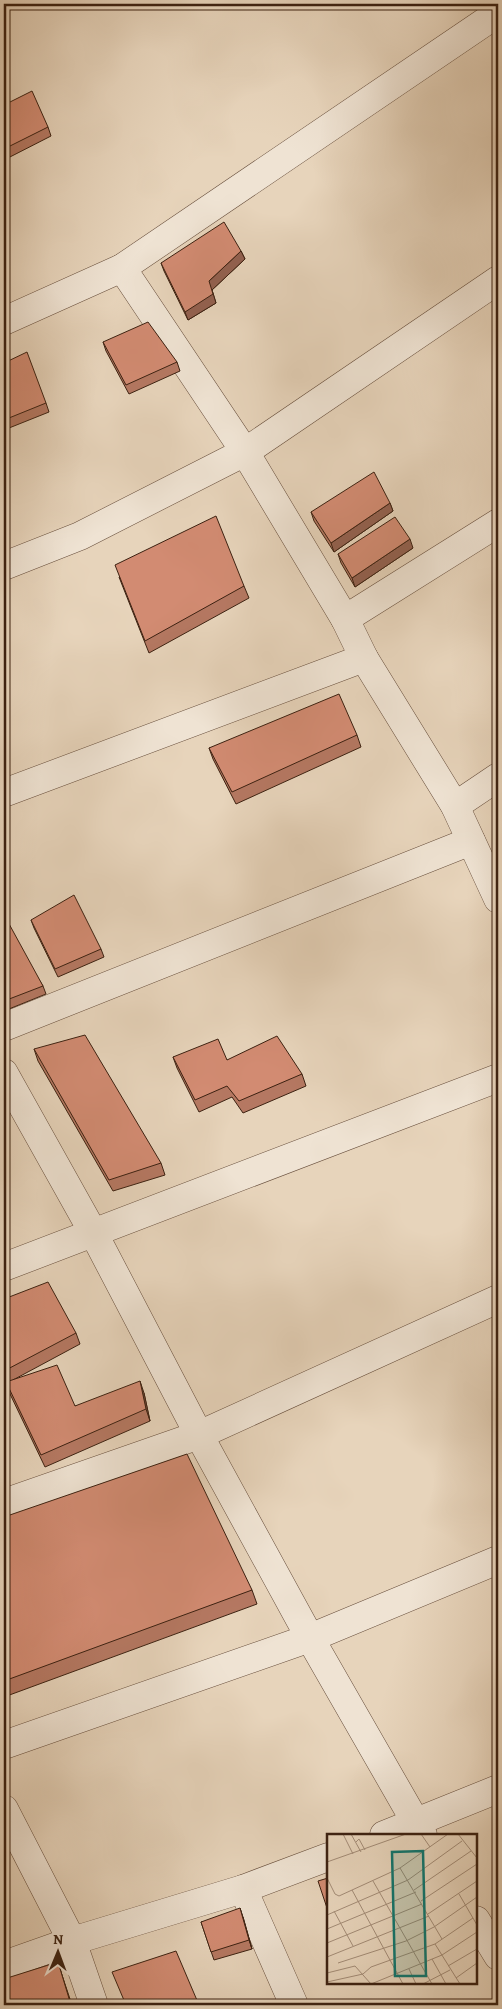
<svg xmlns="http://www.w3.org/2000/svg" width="502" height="2009" font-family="Alegreya,serif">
<rect width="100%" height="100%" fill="#e7d4bb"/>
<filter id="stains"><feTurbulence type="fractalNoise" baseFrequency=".004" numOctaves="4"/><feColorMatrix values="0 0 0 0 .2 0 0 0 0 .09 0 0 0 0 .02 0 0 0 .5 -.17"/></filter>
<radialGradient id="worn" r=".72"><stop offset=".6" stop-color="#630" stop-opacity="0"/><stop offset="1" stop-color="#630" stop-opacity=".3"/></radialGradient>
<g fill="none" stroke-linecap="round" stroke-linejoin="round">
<defs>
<g id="minor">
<polyline points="122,268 245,452 345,619 364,658 455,806 498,899"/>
<polyline points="4,321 122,268 498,13"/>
<polyline points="4,566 80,536 245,452 498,280"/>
<polyline points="345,619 498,523"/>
<polyline points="4,793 364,658"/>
<polyline points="455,806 498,777"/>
<polyline points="4,1027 471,841"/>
<polyline points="4,1073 94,1234 199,1435 310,1638 423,1835"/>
<polyline points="4,1267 498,1078"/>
<polyline points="4,1503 199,1435 498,1299"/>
<polyline points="4,1745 310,1638 498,1560"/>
<polyline points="4,1809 72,1941 94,2005"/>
<polyline points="384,1835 498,1789"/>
<polyline points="243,1889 294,2005"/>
<polyline points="476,1920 498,1956"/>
<polyline points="4,1965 72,1941 243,1889 328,1857"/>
</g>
</defs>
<use href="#minor" stroke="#674e3c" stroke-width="29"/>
<use href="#minor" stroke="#efe3d3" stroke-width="28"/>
</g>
<g fill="#b57862" stroke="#3c2111">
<polygon points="4,4 6,4 9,10 4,13"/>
<polygon points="4,105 48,127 51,136 4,160"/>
<polygon points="241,251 245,259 212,290 216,303 188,320 164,271 161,263"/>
<polygon points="103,342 177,362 180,371 129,394 106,351"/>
<polygon points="4,363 46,403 49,412 4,430"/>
<polygon points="390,503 393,511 334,552 314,521 311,512"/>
<polygon points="413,548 355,587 341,563 338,554"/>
<polygon points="119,577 244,586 249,598 149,653"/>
<polygon points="357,735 361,747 236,804 213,759 209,748"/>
<polygon points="31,920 101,949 104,957 58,977 34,928"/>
<polygon points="4,924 43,986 46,994 4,1011"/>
<polygon points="34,1049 161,1163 165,1175 113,1191 38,1061"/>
<polygon points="173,1057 227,1060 302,1074 306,1086 243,1113 232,1097 199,1112 177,1068"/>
<polygon points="4,1299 76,1333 80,1344 13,1380 75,1406 144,1393 150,1421 45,1467 10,1394 6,1383 4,1385"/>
<polygon points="4,1517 252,1590 257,1604 4,1697"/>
<polygon points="243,1917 252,1949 214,1960 201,1922"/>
</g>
<g fill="#936150" stroke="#3c2111">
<polygon points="241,251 245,259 212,290 216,303 188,320 185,312 209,281"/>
<polygon points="390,503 393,511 334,552 331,543"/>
<polygon points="410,539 413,548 355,587 352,578"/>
<polygon points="140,1381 144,1393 150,1421 146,1409"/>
<polygon points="240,1908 243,1917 252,1949 249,1940"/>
<polygon points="58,1962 62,1975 72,2005 71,2005"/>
</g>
<g fill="#d28b72" stroke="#3c2111">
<polygon points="32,91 48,127 4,149 4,105"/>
<polygon points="224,222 241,251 209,281 213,294 185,312 161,263"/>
<polygon points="148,322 177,362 126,385 103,342"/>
<polygon points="27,352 46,403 4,420 4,363"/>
<polygon points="374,472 390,503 331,543 311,512"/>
<polygon points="216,516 244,586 145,641 115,565"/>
<polygon points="395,517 410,539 352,578 338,554"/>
<polygon points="339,694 357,735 232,792 209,748"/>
<polygon points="74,895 101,949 55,969 31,920"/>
<polygon points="8,922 43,986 4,1001 4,924"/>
<polygon points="85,1035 161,1163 109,1180 34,1049"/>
<polygon points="277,1036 302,1074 239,1101 227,1086 195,1100 173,1057 218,1039 227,1060"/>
<polygon points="48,1282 76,1333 4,1371 4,1299"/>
<polygon points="57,1365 75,1406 140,1381 146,1409 41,1455 6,1382"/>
<polygon points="187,1454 252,1590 4,1681 4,1517"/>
<polygon points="328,1878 328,1911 318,1881"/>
<polygon points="240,1908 249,1940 211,1952 201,1922"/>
<polygon points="176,1951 199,2005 126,2005 112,1972"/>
<polygon points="58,1962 71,2005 4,2005 4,1979"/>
</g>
<g transform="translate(327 1834)">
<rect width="150" height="150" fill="#e7d4bb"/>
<path fill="none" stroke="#a38c77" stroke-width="1" d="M 16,0 L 26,20M 24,0 L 34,18M 94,0 L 103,13M 131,0 L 150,24M 29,8 L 32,5 L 38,16M 0,28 L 79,0M 73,34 L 115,105M 0,44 L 8,60 L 12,62 L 73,34 L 121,0M 46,47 L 105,150M 25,56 L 76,150M 87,56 L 144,17M 132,60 L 150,91M 94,67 L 150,30M 7,77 L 26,112M 101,80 L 150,47M 0,81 L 81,46 L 135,7M 0,95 L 89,58M 0,109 L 95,70M 108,110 L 133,150M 0,123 L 102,82M 105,125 L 119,150M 11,129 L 79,107 L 107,93 L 150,63M 121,132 L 150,115M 82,135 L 89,150M 0,139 L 28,132 L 44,150M 129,144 L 150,129M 0,148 L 36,140 L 44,133 L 108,110 L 146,84M 44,150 L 115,121 L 150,98M 96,150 L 123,136"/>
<path fill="#0f766e" fill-opacity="0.15" stroke="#0f766e" stroke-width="2.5" d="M 96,17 L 99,142 L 68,142 L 65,18 Z"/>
<rect width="150" height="150" fill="none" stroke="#3c2111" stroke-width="2.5"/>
</g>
<rect width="502" height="2009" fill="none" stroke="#e7d4bb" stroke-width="20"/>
<rect x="5" y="5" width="492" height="1999" fill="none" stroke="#3c2111" stroke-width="2.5"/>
<rect x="10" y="10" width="482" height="1989" fill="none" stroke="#3c2111"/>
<g transform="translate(58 1952) rotate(1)" stroke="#efe3d3" stroke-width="4" paint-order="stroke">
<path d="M0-4L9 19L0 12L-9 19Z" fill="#3c2111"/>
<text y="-8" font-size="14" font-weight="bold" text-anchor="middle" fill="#3c2111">N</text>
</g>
<rect width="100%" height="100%" filter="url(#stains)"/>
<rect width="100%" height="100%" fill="url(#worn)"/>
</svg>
